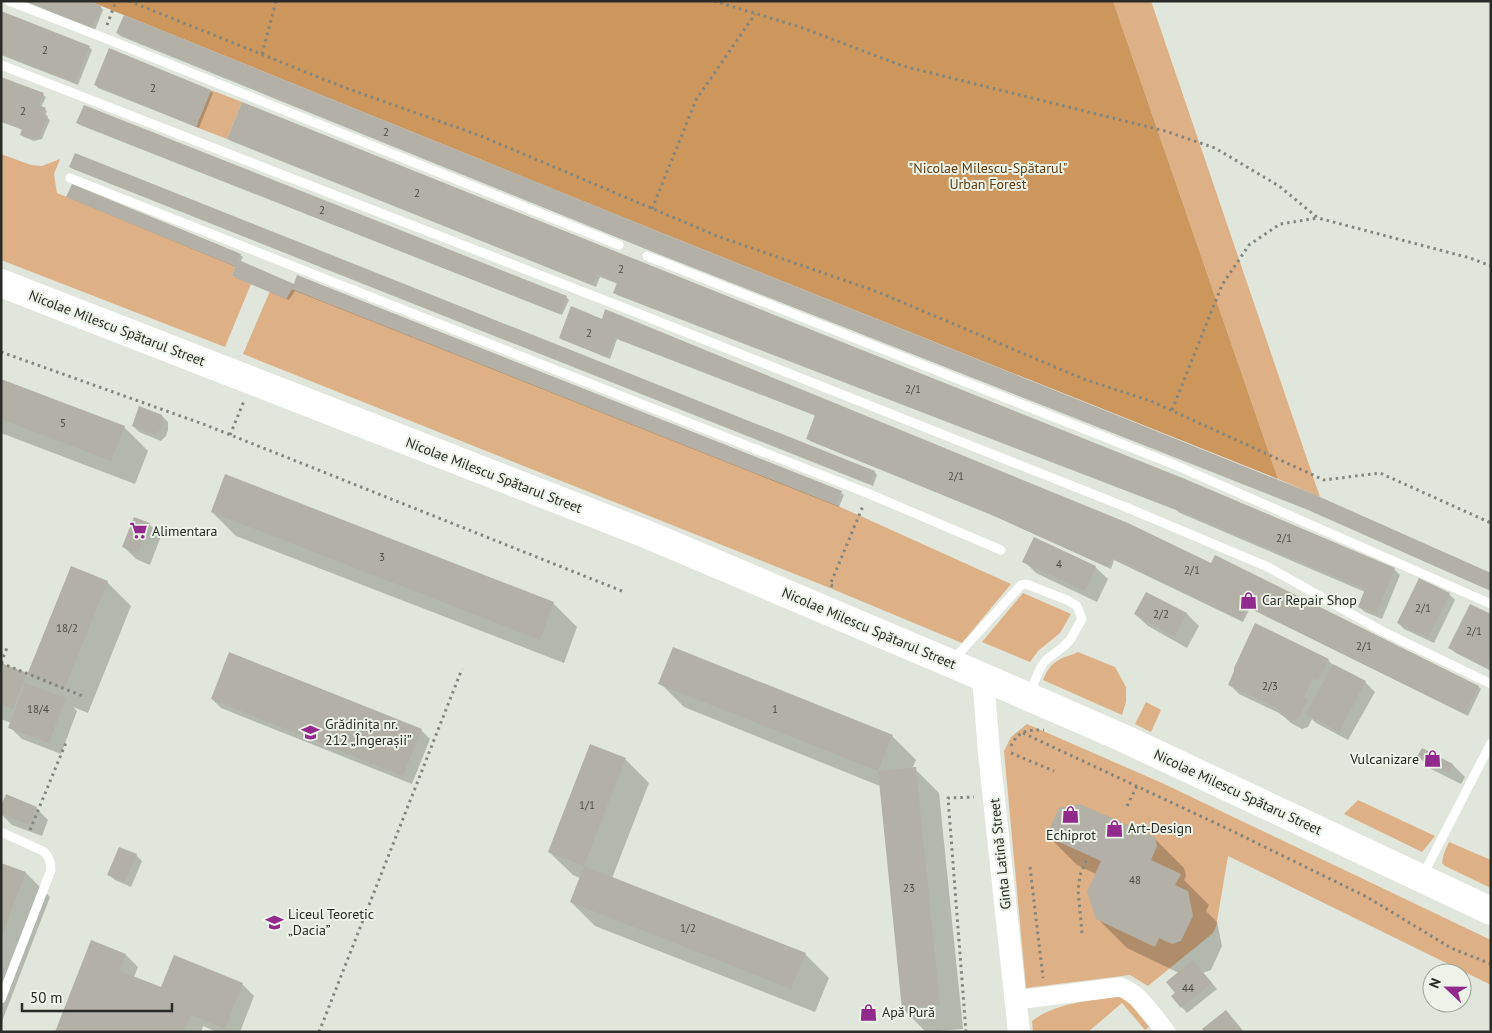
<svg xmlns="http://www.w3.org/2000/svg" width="1492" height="1033" font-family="'PT Sans',sans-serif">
<rect width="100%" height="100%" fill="#e0e6db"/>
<g fill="#ddb185">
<polygon points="1113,1 1151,1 1320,497 1278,479"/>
<polygon points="211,90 242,102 227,139 196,127"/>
<polygon points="1,154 31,165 42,166 60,159 54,174 57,193 235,266 232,276 251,284 225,347 1,260"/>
<polygon points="292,289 836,505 1011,584 962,643 825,586 243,354 270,291"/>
<polygon points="1023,593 1071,614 1060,633 1038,651 1030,662 982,642"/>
<path d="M 1078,652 L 1115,667 L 1126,687 L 1126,702 L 1122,715 L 1043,680 C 1052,659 1059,660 1078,652 Z"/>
<polygon points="1146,702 1161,710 1151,732 1135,724"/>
<polygon points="1027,724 1162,783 1491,940 1491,985 1228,856 1216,927 1213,933 1148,986 1130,975 1026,988 1004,751 1011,737"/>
<polygon points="1358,800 1435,836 1422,852 1344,814"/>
<polygon points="1449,842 1491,860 1491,888 1445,866 1442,863 1444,853"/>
<path d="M 1121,996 L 1127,1000 L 1149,1027 L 1145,1030 L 1122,1003 L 1088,1032 L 1033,1032 L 1032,1021 C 1057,1002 1090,1001 1121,996 Z"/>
</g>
<polygon fill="#cc965d" points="89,1 1113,1 1278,479 657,231"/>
<g fill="#0003">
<polygon points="24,1 86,1 101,7 103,10 95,30"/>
<polygon points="1,12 89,47 92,50 78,85 1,55"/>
<polygon points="117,33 1491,575 1491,591 1308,510 653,252 120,36"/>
<polygon points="1,78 43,95 46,97 41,107 47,111 45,116 50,120 42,139 34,141 24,137 21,134 23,130 1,122"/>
<polygon points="96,85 210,91 213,93 199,128 98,88"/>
<polygon points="78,123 566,297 569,300 562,315 80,125"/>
<polygon points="228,139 1394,569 1400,575 1382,619 1365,612 1359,607 1365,592 1180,513 1176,510 617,295 614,292 618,284 600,277 596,287 231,141"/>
<polygon points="76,154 875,472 877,475 873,486 73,169 70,167"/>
<polygon points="68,196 240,255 243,257 241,261 295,285 841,493 844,495 839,507 295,291 289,300 236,278 233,275 236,267 71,199"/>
<polygon points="572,308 1212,565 1216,556 1479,687 1481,689 1468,716 1250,608 1243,622 1114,560 1111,569 994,516 810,441 808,438 816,416 617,339 610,359 563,340 560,338"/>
<polygon points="1,380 124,427 148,451 135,484 1,433"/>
<polygon points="162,416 168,422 168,430 166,436 161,441 139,432 133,426"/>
<polygon points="212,512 553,603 577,627 564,663 236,536"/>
<polygon points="149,524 161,536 150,565 136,559 124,547"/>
<polygon points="1024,561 1095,567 1108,579 1097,602 1036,573"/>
<polygon points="72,567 107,582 131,606 88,713 73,707 77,711 61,754 22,739 10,727 11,723 1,719 1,665 26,674 28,676"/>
<polygon points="1147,593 1187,614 1199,626 1187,648 1148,626 1135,614"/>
<polygon points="1449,594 1455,600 1434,643 1404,629 1398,623"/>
<polygon points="1491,615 1491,671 1456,653 1450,648"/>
<polygon points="1328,660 1334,666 1365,682 1375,692 1348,740 1316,723 1312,719 1308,727 1302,729 1291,723 1281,714 1239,694 1230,685 1236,671"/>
<polygon points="660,683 892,736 916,760 912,769 915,769 939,793 963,1029 926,1032 903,1009 880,786 684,707"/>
<polygon points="212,699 421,730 430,739 412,784 221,708"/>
<polygon points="1419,757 1453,765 1465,777 1461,784 1431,769"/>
<polygon points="625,759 649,783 612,878 805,954 829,978 815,1012 595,926 571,902 580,878 573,875 549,852"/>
<polygon points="36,808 48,820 42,836 12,825 1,814 1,809"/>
<polygon points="1048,836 1154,838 1184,868 1186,876 1184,880 1209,905 1206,911 1217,922 1222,946 1211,970 1203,973 1217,989 1187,1013 1182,1007 1177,993 1179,973 1127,948 1097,918 1096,874 1077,865"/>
<polygon points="136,855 142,861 131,887 115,880 109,875"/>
<polygon points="1,864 26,873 50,897 1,1024"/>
<polygon points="92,942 126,955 138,967 134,977 162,988 242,984 254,996 240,1032 217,1032 203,1026 201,1032 56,1032"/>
</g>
<g fill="#b3b1a7">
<polygon points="26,1 89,1 101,6 93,28"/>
<polygon points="1,11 90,46 75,83 1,54"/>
<polygon points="124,15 657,231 1311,493 1491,573 1491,591 1305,508 649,250 116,33"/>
<polygon points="109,48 211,90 196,127 94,85"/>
<polygon points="1,77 44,93 39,105 46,108 43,114 48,116 40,137 31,139 20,135 22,129 1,121"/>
<polygon points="242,102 1185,479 1395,568 1376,614 1358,607 1365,589 1172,508 613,293 617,283 597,275 593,285 227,139"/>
<polygon points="84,105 567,296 560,314 76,123"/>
<polygon points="75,153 875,471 870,484 69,167"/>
<polygon points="72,184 241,254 238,260 294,284 297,275 842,491 836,505 292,289 286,299 232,276 235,266 66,197"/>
<polygon points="571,306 602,319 605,309 1128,523 1211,563 1215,555 1479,686 1465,714 1247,607 1241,620 1112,558 1108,567 990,514 806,439 815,415 615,338 607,357 559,338"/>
<polygon points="1,379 125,426 111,461 1,419"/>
<polygon points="139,406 162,415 163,424 160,430 155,435 132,426"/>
<polygon points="225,474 554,602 540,640 211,512"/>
<polygon points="134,517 150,523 138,554 122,547"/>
<polygon points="1034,537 1096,566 1085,591 1022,562"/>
<polygon points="71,566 108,581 64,690 27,675"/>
<polygon points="1419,578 1450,593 1428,638 1397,623"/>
<polygon points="1146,592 1187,613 1175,637 1134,614"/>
<polygon points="1470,604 1491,614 1491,657 1486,667 1448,648"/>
<polygon points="1255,623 1329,659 1318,681 1313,678 1304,698 1308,700 1299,718 1292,721 1280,714 1277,708 1228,685 1234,671 1234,668"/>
<polygon points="673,647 893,735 878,771 658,684"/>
<polygon points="229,652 422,729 403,776 211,699"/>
<polygon points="1,663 27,673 13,709 1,705"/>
<polygon points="1333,664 1366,681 1339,732 1306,714"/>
<polygon points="25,683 66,698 49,743 8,728"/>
<polygon points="590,744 626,758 584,866 548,852"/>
<polygon points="1422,748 1453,764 1449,773 1417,757"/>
<polygon points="916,767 940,1005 902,1009 878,771"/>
<polygon points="6,794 37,807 30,825 1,814 1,806"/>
<polygon points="1080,804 1155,837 1157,846 1151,860 1181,874 1175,885 1188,891 1193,916 1181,941 1172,944 1159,938 1155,947 1096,919 1087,892 1101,861 1046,836 1059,808"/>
<polygon points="119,847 137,854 125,882 107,875"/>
<polygon points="1,863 26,872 1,938"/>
<polygon points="584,866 806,953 791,989 570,902"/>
<polygon points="91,940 126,954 120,971 161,987 174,955 243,983 225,1029 191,1015 184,1032 55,1032"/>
<polygon points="1193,960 1212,983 1181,1008 1171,996 1175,993 1166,982"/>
<polygon points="1226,1010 1244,1032 1204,1032 1202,1029"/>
</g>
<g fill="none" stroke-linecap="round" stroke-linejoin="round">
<g stroke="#82867f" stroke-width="3" stroke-dasharray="2.5 4" stroke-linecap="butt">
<polyline points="129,1 343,87 481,136 717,236 878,292 1086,380 1151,401 1324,480 1380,473 1491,523"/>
<polyline points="714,1 800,27 903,66 1165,131 1215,148 1279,186 1318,218 1470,258 1491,266"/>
<polyline points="107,25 116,1"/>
<polyline points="262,54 276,1"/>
<polyline points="652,209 696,100 755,14"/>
<polyline points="1,352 203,424 622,591"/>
<polyline points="1172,410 1222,285 1249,245 1280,224 1318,218"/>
<polyline points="230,435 244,401"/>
<polyline points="833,586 830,585 863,506"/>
<polyline points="1,663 85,697"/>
<polyline points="1,663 8,645"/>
<polyline points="1023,733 1228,829 1367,897 1451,948 1491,964"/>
<path d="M 1011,746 C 1018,730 1028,730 1044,730"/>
<polyline points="1011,753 1054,771"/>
<polyline points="1127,806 1137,786"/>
<polyline points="30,830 67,740"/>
<polyline points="1030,867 1043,978"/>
<polyline points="1082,933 1078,890 1080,875 1087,859"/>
<polyline points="319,1032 462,669"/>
<polyline points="966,1032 948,798 974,797"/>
</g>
<g stroke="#fff" stroke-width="9">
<polyline points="9,1 102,37 619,245"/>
<polyline points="1,65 627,309 1128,508 1268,567 1380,630 1491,684"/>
<polyline points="70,178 867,493 1001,550"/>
<polyline points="647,256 1175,465 1491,604"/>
<polyline points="953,660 1021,585 1026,584 1067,600 1077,606 1082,619 1070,640 1063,647 1046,660 1041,667 1029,694"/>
<path d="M 1,832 L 43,851 C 49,856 51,862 51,870 L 1,999"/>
<polyline points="1423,875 1491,743"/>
</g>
<path stroke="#fff" stroke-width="19" d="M 1016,1000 L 1120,987 C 1140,994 1152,1015 1166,1032"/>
<polyline stroke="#fff" stroke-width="22" points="983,677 989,753 1019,1032"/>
<polyline stroke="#fff" stroke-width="28" points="1,283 646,534 983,677 1123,738 1491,911"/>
</g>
<defs>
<symbol id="supermarket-bare" viewBox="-9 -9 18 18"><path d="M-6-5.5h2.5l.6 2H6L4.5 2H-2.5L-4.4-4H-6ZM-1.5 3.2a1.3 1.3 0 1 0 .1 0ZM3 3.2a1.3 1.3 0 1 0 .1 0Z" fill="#922a8e" stroke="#edf3e8" stroke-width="2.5" paint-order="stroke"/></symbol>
<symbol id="shop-bare" viewBox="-9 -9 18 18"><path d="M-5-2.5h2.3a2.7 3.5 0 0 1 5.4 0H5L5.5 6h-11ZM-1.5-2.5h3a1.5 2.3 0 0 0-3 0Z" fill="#922a8e" stroke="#edf3e8" stroke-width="2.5" paint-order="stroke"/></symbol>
<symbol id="school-bare" viewBox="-9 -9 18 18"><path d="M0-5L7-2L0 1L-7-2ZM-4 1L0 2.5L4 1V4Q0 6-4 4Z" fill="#922a8e" stroke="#edf3e8" stroke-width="2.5" paint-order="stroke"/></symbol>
</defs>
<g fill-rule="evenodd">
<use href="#supermarket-bare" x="126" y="518" width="25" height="25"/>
<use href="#shop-bare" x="1236" y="588" width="25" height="25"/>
<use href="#school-bare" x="298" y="720" width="25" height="25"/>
<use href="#shop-bare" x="1420" y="746" width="25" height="25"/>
<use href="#shop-bare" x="1058" y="802" width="25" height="25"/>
<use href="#shop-bare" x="1102" y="816" width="25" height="25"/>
<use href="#school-bare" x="262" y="910" width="25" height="25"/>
<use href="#shop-bare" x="856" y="1000" width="25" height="25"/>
</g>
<g text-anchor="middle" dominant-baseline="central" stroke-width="4" stroke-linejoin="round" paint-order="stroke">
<g font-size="11" fill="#4b4c47">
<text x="45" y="50">2</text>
<text x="153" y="88">2</text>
<text x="23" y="111">2</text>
<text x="386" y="132">2</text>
<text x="417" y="193">2</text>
<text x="322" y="210">2</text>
<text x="621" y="269">2</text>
<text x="589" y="333">2</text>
<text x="913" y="389">2/1</text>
<text x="63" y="423">5</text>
<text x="956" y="476">2/1</text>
<text x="1284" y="538">2/1</text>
<text x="382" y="557">3</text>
<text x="1059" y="564">4</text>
<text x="1192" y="570">2/1</text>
<text x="1423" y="608">2/1</text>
<text x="1161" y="614">2/2</text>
<text x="67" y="628">18/2</text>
<text x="1474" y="631">2/1</text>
<text x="1364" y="646">2/1</text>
<text x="1270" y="686">2/3</text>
<text x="38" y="709">18/4</text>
<text x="775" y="709">1</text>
<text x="587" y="805">1/1</text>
<text x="1135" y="880">48</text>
<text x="909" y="888">23</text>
<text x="688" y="928">1/2</text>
<text x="1188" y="988">44</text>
</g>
<g font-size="14" fill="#603c0f" stroke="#edf3e8">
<text x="988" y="168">"Nicolae Milescu-Spătarul"<tspan x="988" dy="16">Urban Forest</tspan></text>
</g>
<g font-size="14" fill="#282b27" stroke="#edf3e8">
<text transform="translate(117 328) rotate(21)">Nicolae Milescu Spătarul Street</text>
<text transform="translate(494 475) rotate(21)">Nicolae Milescu Spătarul Street</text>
<text transform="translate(869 628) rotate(23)">Nicolae Milescu Spătarul Street</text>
<text transform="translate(1238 792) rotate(25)">Nicolae Milescu Spătaru Street</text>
<text transform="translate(1000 854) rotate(-96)">Ginta Latină Street</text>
</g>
<g font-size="14" fill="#282b27" stroke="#edf3e8" text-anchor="start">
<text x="152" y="531">Alimentara</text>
<text x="1262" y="600">Car Repair Shop</text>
<text x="325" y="724">Grădinița nr.<tspan x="325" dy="16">212 „Îngerașii”</tspan></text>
<text x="1419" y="759" text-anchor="end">Vulcanizare</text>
<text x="1128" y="828">Art-Design</text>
<text x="1071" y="835" text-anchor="middle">Echiprot</text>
<text x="288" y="914">Liceul Teoretic<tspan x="288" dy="16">„Dacia”</tspan></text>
<text x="882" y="1012">Apă Pură</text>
</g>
</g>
<rect width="1492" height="1033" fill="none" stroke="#282b27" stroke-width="5"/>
<g transform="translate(1447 988) rotate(292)"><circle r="24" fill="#edf3e8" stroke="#9ea39b"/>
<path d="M0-4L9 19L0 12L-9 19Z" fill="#922a8e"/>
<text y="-8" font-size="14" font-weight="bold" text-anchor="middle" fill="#282b27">N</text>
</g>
<path d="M22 1003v8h150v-8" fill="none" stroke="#282b27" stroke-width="2.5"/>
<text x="30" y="1003" font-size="15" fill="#282b27" stroke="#edf3e8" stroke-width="4" paint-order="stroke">50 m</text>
</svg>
